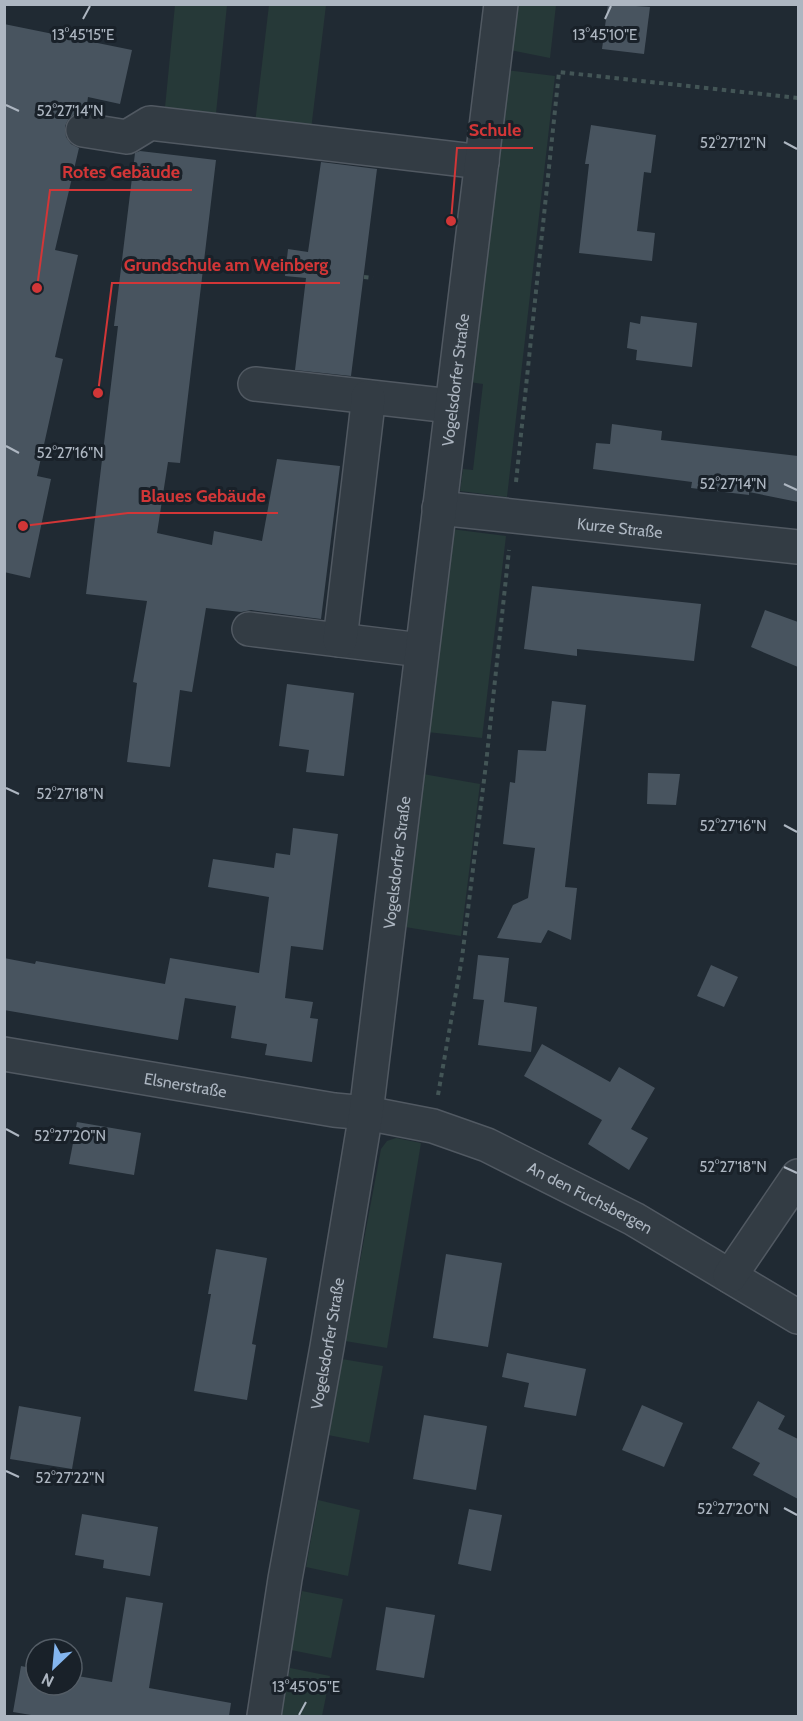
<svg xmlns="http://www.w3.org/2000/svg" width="803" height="1721" font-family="Cabin,sans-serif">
<rect width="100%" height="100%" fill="#202a33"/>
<g fill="#263938">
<polygon points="175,5 227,5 215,123 164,118"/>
<polygon points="269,5 326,5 310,138 254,132"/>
<polygon points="514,5 556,5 550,58 510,50"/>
<polygon points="505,70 555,76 507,497 460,491 463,469 473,470 483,384 469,382"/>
<polygon points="451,529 506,536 482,738 427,732"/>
<polygon points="423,774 480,784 461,936 405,927"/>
<polygon points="396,1138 421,1143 387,1348 345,1341 381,1149 387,1141"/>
<polygon points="342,1359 383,1366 369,1443 328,1435"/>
<polygon points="318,1500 360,1510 348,1576 306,1567"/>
<polygon points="302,1591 343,1599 331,1658 291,1650"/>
<polygon points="290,1668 330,1676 322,1716 280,1716"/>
</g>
<g fill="#48545f">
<polygon points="608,4 650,7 644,54 602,49"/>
<polygon points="4,24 132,50 120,104 88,97 86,111 76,113 69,118 65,126 66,137 71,144 79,148 55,250 78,255 55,357 63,359 37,476 51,479 30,578 4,572"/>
<polygon points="591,125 656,135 651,173 644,172 637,231 655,233 652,261 579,253 589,164 585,164"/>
<polygon points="140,151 216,160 180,463 168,462 157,533 212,545 214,531 262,541 277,459 340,466 321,619 251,610 241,612 206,608 192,692 180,690 170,767 127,762 137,683 133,682 147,601 86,594 118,326 114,326 135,153"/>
<polygon points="321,162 377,169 351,376 295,370 306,278 285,276 288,249 308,252"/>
<polygon points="641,316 697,323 692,367 636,360 637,350 627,348 630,322 640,324"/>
<polygon points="612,424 662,431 661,440 798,456 798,502 749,492 749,495 691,488 692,482 593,469 596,443 610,444"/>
<polygon points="532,586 701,604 694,661 577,649 577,656 524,649"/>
<polygon points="765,610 798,622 798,667 751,647"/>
<polygon points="287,684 354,693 344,776 306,772 309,750 279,746"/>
<polygon points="552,701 586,705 565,887 577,888 571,940 548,930 541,943 497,938 513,905 528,898 535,848 503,844 510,782 515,783 518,750 546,751"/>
<polygon points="648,773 680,774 676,805 647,804"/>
<polygon points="293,828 338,834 323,950 291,946 285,998 313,1002 310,1018 318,1019 312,1062 265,1055 267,1044 231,1038 236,1006 185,998 178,1040 4,1010 4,958 35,964 36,961 165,984 170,958 259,973 269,897 208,887 213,859 274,868 276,853 290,855"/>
<polygon points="478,955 509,958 504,1002 537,1007 531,1052 478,1045 484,1000 473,999"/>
<polygon points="711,965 738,977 724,1007 697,996"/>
<polygon points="542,1044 610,1082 619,1067 655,1088 631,1129 648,1138 629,1170 588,1144 602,1120 524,1076"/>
<polygon points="77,1122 141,1133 134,1175 69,1164"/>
<polygon points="216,1249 267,1258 252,1344 256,1345 247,1400 194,1391 211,1294 208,1294"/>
<polygon points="446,1254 502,1263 488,1347 433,1338"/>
<polygon points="507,1353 586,1369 576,1416 524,1407 529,1383 502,1377"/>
<polygon points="758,1401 785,1416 778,1429 798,1439 798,1499 753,1475 760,1463 732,1448"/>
<polygon points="642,1405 683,1423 664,1467 622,1450"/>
<polygon points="19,1406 81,1417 72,1469 10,1459"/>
<polygon points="424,1415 487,1426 476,1490 413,1479"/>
<polygon points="469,1509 502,1515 491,1571 458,1564"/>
<polygon points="82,1514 158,1527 150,1576 103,1568 104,1560 75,1555"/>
<polygon points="126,1597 163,1603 149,1688 231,1703 229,1716 37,1716 13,1712 21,1666 36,1669 36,1685 72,1685 72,1675 112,1682"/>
<polygon points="386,1607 435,1615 424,1678 376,1670"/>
</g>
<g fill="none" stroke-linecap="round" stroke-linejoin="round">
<defs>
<g id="minor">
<polyline points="83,130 127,137 150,123 482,162"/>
<polyline points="255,384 451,406"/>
<path id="s1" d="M 439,508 L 798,547"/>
<polyline points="249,629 421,650"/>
<polyline points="340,640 367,412 368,397"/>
<path id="s2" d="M 4,1054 L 334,1110 L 366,1113 L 433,1126 L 487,1145 L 634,1219 L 798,1317"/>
<polyline points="730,1276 798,1176"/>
<path id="s3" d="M 264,1716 L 285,1579 L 327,1347 L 366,1113 L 501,4"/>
</g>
</defs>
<use href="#minor" stroke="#515962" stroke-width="36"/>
<g stroke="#435556" stroke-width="4" stroke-dasharray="4.5 4.5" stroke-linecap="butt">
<polyline points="364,277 373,278"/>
<polyline points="516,482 559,72 798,98"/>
<polyline points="438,1095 462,958 486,764 509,550"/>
</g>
<use href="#minor" stroke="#333c44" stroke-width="33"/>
</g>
<path fill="none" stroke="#adb6c1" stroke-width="2" d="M 83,19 L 90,6M 605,19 L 611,6M 6,105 L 19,111M 784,142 L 797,149M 6,446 L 19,453M 784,484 L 797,490M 6,788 L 19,794M 784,825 L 797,832M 6,1129 L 19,1136M 784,1167 L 797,1173M 6,1471 L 19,1477M 784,1508 L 797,1515M 299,1715 L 306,1702"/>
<g text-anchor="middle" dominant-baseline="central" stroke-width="6" stroke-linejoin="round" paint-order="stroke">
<g font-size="16" fill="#adb6c1" stroke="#192129">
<text stroke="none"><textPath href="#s3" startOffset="1350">Vogelsdorfer Straße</textPath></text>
<text stroke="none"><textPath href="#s1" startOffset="182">Kurze Straße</textPath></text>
<text stroke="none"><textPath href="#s3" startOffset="864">Vogelsdorfer Straße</textPath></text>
<text stroke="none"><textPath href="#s2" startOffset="184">Elsnerstraße</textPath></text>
<text stroke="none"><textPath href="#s2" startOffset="608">An den Fuchsbergen</textPath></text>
<text stroke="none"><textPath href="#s3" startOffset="378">Vogelsdorfer Straße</textPath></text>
</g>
</g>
<g font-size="15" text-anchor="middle" fill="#adb6c1" stroke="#192129" stroke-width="6" stroke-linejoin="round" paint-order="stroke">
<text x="83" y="40">13°45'15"E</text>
<text x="605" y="40">13°45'10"E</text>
<text x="70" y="116">52°27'14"N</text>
<text x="733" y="148">52°27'12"N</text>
<text x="70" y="458">52°27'16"N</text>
<text x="733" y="489">52°27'14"N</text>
<text x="70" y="799">52°27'18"N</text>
<text x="733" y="831">52°27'16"N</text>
<text x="70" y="1141">52°27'20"N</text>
<text x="733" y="1172">52°27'18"N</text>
<text x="70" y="1483">52°27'22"N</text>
<text x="733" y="1514">52°27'20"N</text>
<text x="306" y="1692">13°45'05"E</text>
</g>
<path fill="none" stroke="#d23637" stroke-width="2" d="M451 221L457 148H533M37 288L50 190H192M98 393L112 283H340M23 526L128 513H278"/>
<g fill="#d23637" stroke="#192129" stroke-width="2">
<circle cx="451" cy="221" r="6"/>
<circle cx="37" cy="288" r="6"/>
<circle cx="98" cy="393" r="6"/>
<circle cx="23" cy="526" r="6"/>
</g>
<g font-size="18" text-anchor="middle" font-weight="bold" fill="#d23637" stroke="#192129" stroke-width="6" stroke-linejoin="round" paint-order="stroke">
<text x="495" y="136">Schule</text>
<text x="121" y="178">Rotes Gebäude</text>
<text x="226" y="271">Grundschule am Weinberg</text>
<text x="203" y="502">Blaues Gebäude</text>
</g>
<rect width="803" height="1721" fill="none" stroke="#adb6c1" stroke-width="12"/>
<g transform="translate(54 1667) rotate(206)"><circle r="28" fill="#192129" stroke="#545d66" stroke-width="1.5"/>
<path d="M0-4.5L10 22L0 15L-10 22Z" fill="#84b6ef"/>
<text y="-9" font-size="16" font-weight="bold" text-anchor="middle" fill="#adb6c1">N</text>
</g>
</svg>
